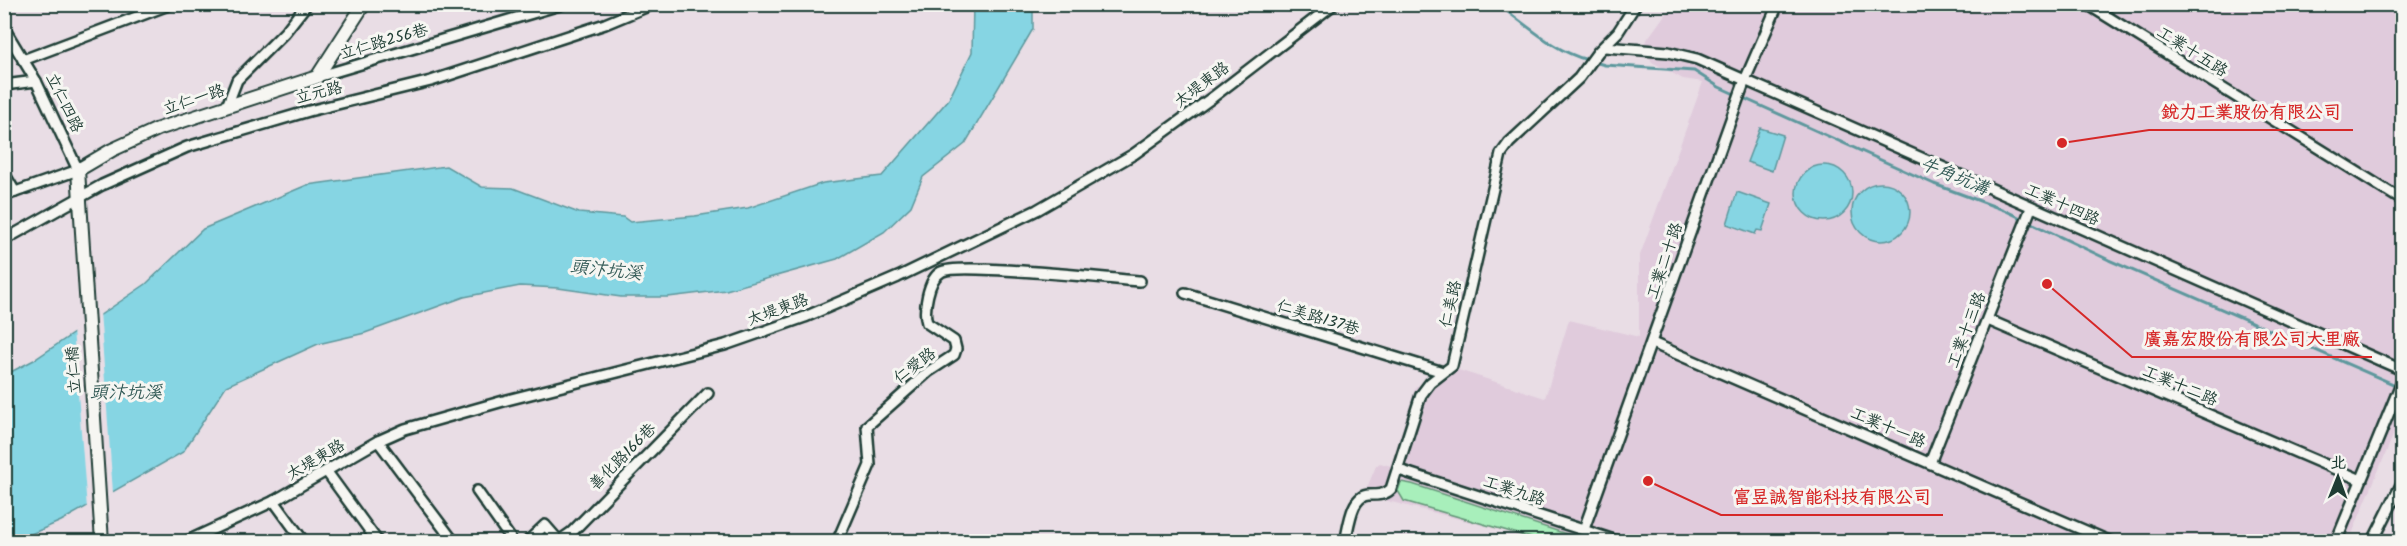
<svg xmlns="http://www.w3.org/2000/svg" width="2407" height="546" font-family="Kalam,'LXGW WenKai TC',sans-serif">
<rect width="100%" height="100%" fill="#e9dde5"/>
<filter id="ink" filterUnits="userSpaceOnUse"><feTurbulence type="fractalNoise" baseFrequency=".0167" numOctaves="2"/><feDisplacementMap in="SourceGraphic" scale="12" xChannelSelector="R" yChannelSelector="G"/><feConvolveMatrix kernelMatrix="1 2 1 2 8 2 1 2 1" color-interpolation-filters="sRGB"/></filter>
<g filter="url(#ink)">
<polygon fill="#e0cbdc" points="1672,5 2402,5 2402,414 2352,534 2368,541 1546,541 1364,495 1376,466 1380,463 1391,466 1416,386 1422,386 1443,365 1545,398 1569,320 1639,337 1639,258 1703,82 1683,79 1652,62 1643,45"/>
<polygon fill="#a8efbb" stroke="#649678" stroke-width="1.5" points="1401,482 1412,484 1588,541 1542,541 1404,501 1398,491"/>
<g fill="#86d5e3" stroke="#5d989d" stroke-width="1.5">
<polygon points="973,5 1033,5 1033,29 965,144 923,177 911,206 884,232 837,259 726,290 668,297 621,297 558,288 520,286 464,297 365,333 318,344 226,386 183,452 61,521 15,541 5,542 5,375 34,360 146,284 203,229 307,185 446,166 482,187 513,188 579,213 623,217 630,222 695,216 748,208 823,183 882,176 949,99 972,52"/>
<polygon points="1760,128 1783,135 1772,171 1747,162"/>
<circle cx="1824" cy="193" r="28"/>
<circle cx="1881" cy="212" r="29"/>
<polygon points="1737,192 1771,204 1762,231 1757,230 1755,234 1727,224"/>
</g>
<polygon fill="#e9dde5" points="100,311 113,493 87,509 73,329"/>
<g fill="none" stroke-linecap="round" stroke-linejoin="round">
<g stroke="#5d989d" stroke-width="3">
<path d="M 1497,4 C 1526,24 1553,51 1588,60"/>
<polyline points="1594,62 1605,65 1694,71 1719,87 1934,184 2004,210 2109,260 2398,386"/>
</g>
<defs>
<g id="minor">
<polyline points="2087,4 2402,200"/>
<polyline points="4,28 36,81 78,170 4,196"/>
<polyline points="1605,47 1668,52 1697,59 2402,370"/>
<polyline points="23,60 171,4"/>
<polyline points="317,77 563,4"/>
<polyline points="4,85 36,81"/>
<polyline points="227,106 237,80 285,32 307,4"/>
<polyline points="4,173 15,192"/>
<polyline points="4,240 102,185 187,147 309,111 431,81 605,24 653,4"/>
<polyline points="1185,293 1443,372"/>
<polyline points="1988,320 2361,480"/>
<polyline points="1652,343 2111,542"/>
<polyline points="378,441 454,542"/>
<polyline points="1930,463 2031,208"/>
<polyline points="1399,470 1620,542"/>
<polyline points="327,472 378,542"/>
<polyline points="477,491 513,542"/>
<polyline points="274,501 304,542"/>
<polyline points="1584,529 1745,80 1778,4"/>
<polyline points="2374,539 2402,483"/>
<polyline points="185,542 274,501 378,441 405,429 507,400 725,345 805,317 898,277 1037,210 1134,154 1213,97 1334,4"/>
<polyline points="527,542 545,525 559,541 572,532 708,393"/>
<path d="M 837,542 L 870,465 L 867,426 L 928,372 L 954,355 L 956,349 L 954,341 L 927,323 C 923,311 928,279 941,272 C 956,262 1111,279 1140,281"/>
<path d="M 1345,542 C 1349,527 1351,495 1369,495 C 1378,495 1385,495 1391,489 L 1421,395 L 1430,383 L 1452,366 L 1501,154 L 1509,143 L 1579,78 L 1598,52 L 1618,32 L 1636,4"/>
<polyline points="2336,542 2402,381"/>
</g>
<polyline id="tertiary" points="102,542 78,170 112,150 158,129 317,77 364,4"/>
</defs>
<use href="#minor" stroke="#1f3d34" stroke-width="14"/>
<use href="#tertiary" stroke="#1f3d34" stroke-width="16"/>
<use href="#minor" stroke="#f6f6f2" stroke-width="9"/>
<use href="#tertiary" stroke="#f6f6f2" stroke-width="12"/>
</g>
</g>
<g text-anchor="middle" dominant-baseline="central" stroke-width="6" stroke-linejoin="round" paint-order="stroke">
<g font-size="16" fill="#1f3d34" stroke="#f6f6f2">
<text transform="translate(384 42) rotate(-16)">立仁路256巷</text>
<text transform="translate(2192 52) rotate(32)">工業十五路</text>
<text transform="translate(1202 85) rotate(-37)">太堤東路</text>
<text transform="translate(319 93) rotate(-14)">立元路</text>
<text transform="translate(194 100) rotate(-18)">立仁一路</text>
<text transform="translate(64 103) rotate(64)">立仁四路</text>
<text transform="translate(2062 205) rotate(24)">工業十四路</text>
<text transform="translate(1665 261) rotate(-71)">工業二十路</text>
<text transform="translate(1451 304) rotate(-77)">仁美路</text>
<text transform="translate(778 310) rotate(-20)">太堤東路</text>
<text transform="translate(1318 318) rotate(17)">仁美路137巷</text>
<text transform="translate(1967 330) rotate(-69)">工業十三路</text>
<text transform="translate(915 366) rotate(-37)">仁愛路</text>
<text transform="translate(74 370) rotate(-94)">立仁橋</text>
<text transform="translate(2180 386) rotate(23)">工業十二路</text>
<text transform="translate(1888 428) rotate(23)">工業十一路</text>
<text transform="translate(623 457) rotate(-45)">善化路166巷</text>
<text transform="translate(316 460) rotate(-30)">太堤東路</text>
<text transform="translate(1514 491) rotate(18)">工業九路</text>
</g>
<g font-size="18" font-style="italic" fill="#345b57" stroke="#f6f6f2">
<text transform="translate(1954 177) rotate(22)">牛角坑溝</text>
<text transform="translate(606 271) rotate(6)">頭汴坑溪</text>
<text x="126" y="393">頭汴坑溪</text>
</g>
</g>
<path fill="none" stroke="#d62828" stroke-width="2" d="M2062 143L2149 130H2353M2047 284L2132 357H2372M1648 481L1721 515H1943"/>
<g fill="#d62828" stroke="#f6f6f2" stroke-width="2">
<circle cx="2062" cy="143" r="6"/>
<circle cx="2047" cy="284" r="6"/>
<circle cx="1648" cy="481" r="6"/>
</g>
<g font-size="18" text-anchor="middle" font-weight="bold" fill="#d62828" stroke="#f6f6f2" stroke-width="6" stroke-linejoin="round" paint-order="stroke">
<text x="2251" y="118">銳力工業股份有限公司</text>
<text x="2252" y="345">廣嘉宏股份有限公司大里廠</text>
<text x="1832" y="503">富昱誠智能科技有限公司</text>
</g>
<rect width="2407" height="546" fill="none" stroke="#f6f6f2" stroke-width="24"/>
<rect x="12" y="12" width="2383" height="522" fill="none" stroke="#1f3d34" stroke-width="2" filter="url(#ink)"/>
<g transform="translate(2338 477) rotate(1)" stroke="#f6f6f2" stroke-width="4.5" paint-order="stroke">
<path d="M0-4.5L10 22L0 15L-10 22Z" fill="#1f3d34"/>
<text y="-9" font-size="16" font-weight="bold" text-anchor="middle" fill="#1f3d34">北</text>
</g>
</svg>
